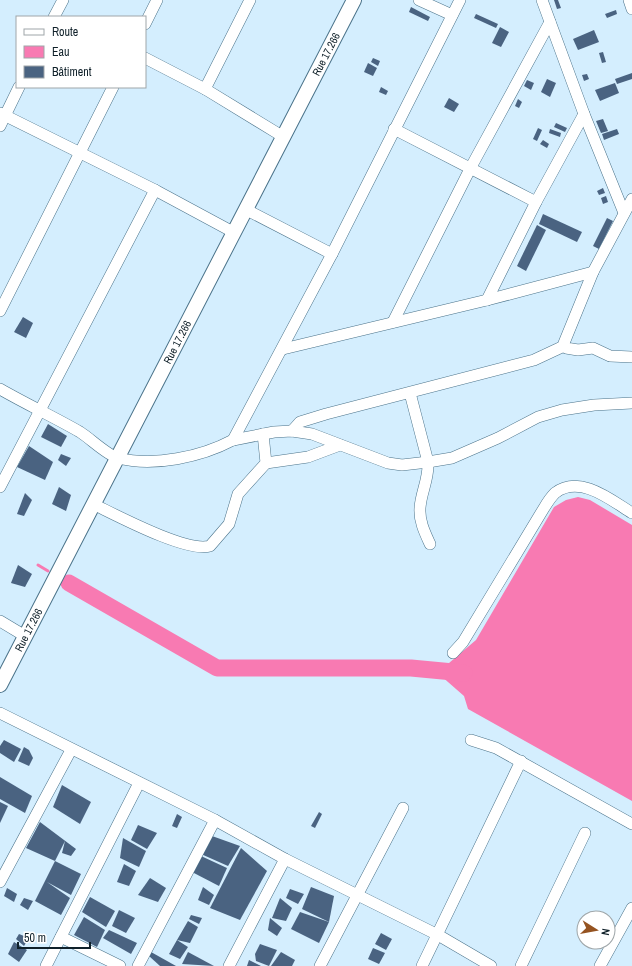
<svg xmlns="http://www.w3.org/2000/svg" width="632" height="966" font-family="'Archivo Narrow',sans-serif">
<rect width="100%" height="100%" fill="#d4eefe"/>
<polygon fill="#f87ab2" points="578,497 590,500 632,525 632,801 468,709 464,696 440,675 441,665 449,663 476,640 554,507 566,500"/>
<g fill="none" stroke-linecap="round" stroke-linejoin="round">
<polyline stroke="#f87ab2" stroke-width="3" points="38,565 48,571"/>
<polyline stroke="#f87ab2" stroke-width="17" points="69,583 217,668 411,668 464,673"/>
</g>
<g fill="#4a6381">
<polygon points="554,0 558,0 561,8 557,9"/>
<polygon points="411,7 430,17 428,21 409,12"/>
<polygon points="616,10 617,14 607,18 605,14"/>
<polygon points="476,14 498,24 496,28 474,18"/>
<polygon points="500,27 509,32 501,47 492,43"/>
<polygon points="594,30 599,42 578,50 573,39"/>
<polygon points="603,52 606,62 602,63 599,53"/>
<polygon points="373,58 380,61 378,66 371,62"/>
<polygon points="368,63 377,68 373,76 364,72"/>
<polygon points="632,73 632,79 617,84 615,79"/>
<polygon points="587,74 589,79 584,81 582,75"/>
<polygon points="547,79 556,83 550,97 541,92"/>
<polygon points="527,80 534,83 531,90 524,86"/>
<polygon points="615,83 619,93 600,101 595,90"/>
<polygon points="381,87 388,91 386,95 379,92"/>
<polygon points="449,98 459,104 454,112 444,107"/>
<polygon points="518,99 522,102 519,108 515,106"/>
<polygon points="603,119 608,131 601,133 596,121"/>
<polygon points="556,123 567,128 565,132 554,127"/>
<polygon points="538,128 542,130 537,141 533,139"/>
<polygon points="550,129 561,133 560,137 549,133"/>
<polygon points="617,129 619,134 604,140 602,134"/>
<polygon points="543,140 549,144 547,148 540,144"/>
<polygon points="603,188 605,193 599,195 597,191"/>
<polygon points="606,196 608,202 603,204 601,198"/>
<polygon points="543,214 582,232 577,242 539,224"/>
<polygon points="607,218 613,221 599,249 593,246"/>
<polygon points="537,225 546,230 526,271 517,266"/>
<polygon points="23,317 33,323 26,338 14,332"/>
<polygon points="48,424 67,436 61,447 41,437"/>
<polygon points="29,446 53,462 45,480 17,467"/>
<polygon points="61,454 71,458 66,466 58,460"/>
<polygon points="59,487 71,495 66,511 52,504"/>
<polygon points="25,493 32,500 24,516 17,514"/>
<polygon points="18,565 32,574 25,587 11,583"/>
<polygon points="4,740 21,749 14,762 0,753 0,746"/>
<polygon points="24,747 29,750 33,758 29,766 18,761"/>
<polygon points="0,777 32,796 25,813 0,799"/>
<polygon points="62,785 91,802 80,824 53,807"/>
<polygon points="0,802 8,806 0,823"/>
<polygon points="319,812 322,814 315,828 311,826"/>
<polygon points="177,814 182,817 177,828 172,826"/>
<polygon points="40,822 76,849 71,856 62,853 65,841 55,861 26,848"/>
<polygon points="138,825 157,833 147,849 131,840"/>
<polygon points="212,836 240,846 228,866 201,854"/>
<polygon points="123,838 146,851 139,867 120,858"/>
<polygon points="241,848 267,871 240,920 210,908"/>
<polygon points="201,856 227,868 219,886 192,872"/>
<polygon points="55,861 81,874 71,895 47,882 70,898 61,915 35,901"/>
<polygon points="124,864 136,871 129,886 117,882"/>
<polygon points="150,878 166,888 158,902 138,895"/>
<polygon points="203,887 214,895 209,905 198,900"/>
<polygon points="311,887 334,896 329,922 302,909"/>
<polygon points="7,888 17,894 14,902 4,896"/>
<polygon points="290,889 304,894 298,904 286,898"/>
<polygon points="90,897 115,911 106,927 82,912"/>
<polygon points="24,898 33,901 28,910 20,905"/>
<polygon points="280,898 292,908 286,921 272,918"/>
<polygon points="119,910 135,918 126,933 112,926"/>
<polygon points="300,912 329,922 319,943 291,929"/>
<polygon points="191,915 202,918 199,924 189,919"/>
<polygon points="84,917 105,930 97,947 74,935"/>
<polygon points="270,918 282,928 277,936 268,930"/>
<polygon points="188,921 198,927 190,943 177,940 188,947 180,959 169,954 177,940"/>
<polygon points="109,930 137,943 131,954 103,938"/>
<polygon points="381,933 392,939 386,950 375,944"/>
<polygon points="19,934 29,938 24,946 16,939"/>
<polygon points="14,942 27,950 19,962 8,954"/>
<polygon points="260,944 277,950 269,966 256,961 255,954"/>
<polygon points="373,948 385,953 379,964 368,959"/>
<polygon points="151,952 176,966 160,966 149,956"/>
<polygon points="188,952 214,966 182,964"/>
<polygon points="281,952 295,960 292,966 271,966"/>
<polygon points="249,960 261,966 247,966"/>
</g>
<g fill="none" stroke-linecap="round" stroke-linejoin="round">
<defs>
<g id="minor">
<polyline points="419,0 452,15"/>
<polyline points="542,0 584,114 624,213"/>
<polyline points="629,0 632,9"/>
<polyline points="54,17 63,0"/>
<polyline points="145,24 157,0"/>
<polyline points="145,58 205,89 282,136"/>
<polyline points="205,89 250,0"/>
<polyline points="0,113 155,190 233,232"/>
<polyline points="0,126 19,87"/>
<polyline points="394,129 536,202"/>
<polyline points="632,199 593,272 564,343 566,348 578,350 593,348 610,356 632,357"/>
<polyline points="245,209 332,254"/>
<polyline points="487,300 536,202 584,114"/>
<polyline points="0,311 113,87"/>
<polyline points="393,322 471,167 550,22"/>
<polyline points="283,349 487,300 593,272"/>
<path d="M 0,389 C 26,404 54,417 80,432 C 91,439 107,455 118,458 C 154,467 201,457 233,440 L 332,254 L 460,0"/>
<path d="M 410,393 L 428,462 C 429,479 421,492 420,508 C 419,521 425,533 430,544"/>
<polyline points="292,431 300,422 326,414 534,360 564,346"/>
<polyline points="233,440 274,432 292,431 312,434 388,463 402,465 428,462 452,458 498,438 538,417 562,410 594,405 632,403"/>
<polyline points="266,463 308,457 340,445"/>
<polyline points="0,487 155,190"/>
<path d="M 93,504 C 116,515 187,553 210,546 L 229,524 L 238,494 L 266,463 L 263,434"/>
<polyline points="0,621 25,636"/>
<path d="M 453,653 L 463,642 L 544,508 C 547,503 551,497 555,493 C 580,474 611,500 632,513"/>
<polyline points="0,713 215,820 285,859 438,935 491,966"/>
<polyline points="471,740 496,748 632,824"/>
<polyline points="0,882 71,750"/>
<polyline points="61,937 120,966"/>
<polyline points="46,966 139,783"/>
<polyline points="138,966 215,820"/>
<polyline points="229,966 285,859"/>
<polyline points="320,966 403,808"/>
<polyline points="422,966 521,761"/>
<polyline points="521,966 585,833"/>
<polyline points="600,966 632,908"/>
</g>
<g id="major">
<path id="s1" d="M 0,685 L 354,0"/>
</g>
</defs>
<use href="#minor" stroke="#4b738a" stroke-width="12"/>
<use href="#major" stroke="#4b738a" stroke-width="16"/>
<use href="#minor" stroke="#fff" stroke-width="11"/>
<use href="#major" stroke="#fff" stroke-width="14"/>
</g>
<g text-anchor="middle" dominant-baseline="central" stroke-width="4" stroke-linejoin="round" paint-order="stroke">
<g font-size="11" fill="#0f2029" stroke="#fff">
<text stroke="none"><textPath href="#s1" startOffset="710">Rue 17.266</textPath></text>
<text stroke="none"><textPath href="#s1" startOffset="386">Rue 17.266</textPath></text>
<text stroke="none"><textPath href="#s1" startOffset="62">Rue 17.266</textPath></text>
</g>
</g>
<rect x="16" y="16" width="130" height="72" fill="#ffffff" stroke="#9fa6a9"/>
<rect x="24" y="29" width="20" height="6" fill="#ffffff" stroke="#9fa6a9"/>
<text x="52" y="36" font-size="12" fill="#0f2029">Route</text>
<rect x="24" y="46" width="20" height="12" fill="#f87ab2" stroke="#9fa6a9"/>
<text x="52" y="56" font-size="12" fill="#0f2029">Eau</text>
<rect x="24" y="66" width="20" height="12" fill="#4a6381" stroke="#9fa6a9"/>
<text x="52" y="76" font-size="12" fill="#0f2029">Bâtiment</text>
<g transform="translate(596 930) rotate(101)"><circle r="19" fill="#ffffff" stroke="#9fa6a9"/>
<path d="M0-3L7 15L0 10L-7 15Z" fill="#955321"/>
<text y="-6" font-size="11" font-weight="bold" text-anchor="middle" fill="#0f2029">N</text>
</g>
<path d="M18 942v6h72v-6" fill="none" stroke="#0f2029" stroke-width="2"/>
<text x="24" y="942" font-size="12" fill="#0f2029" stroke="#ffffff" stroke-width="3" paint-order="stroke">50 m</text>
</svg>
